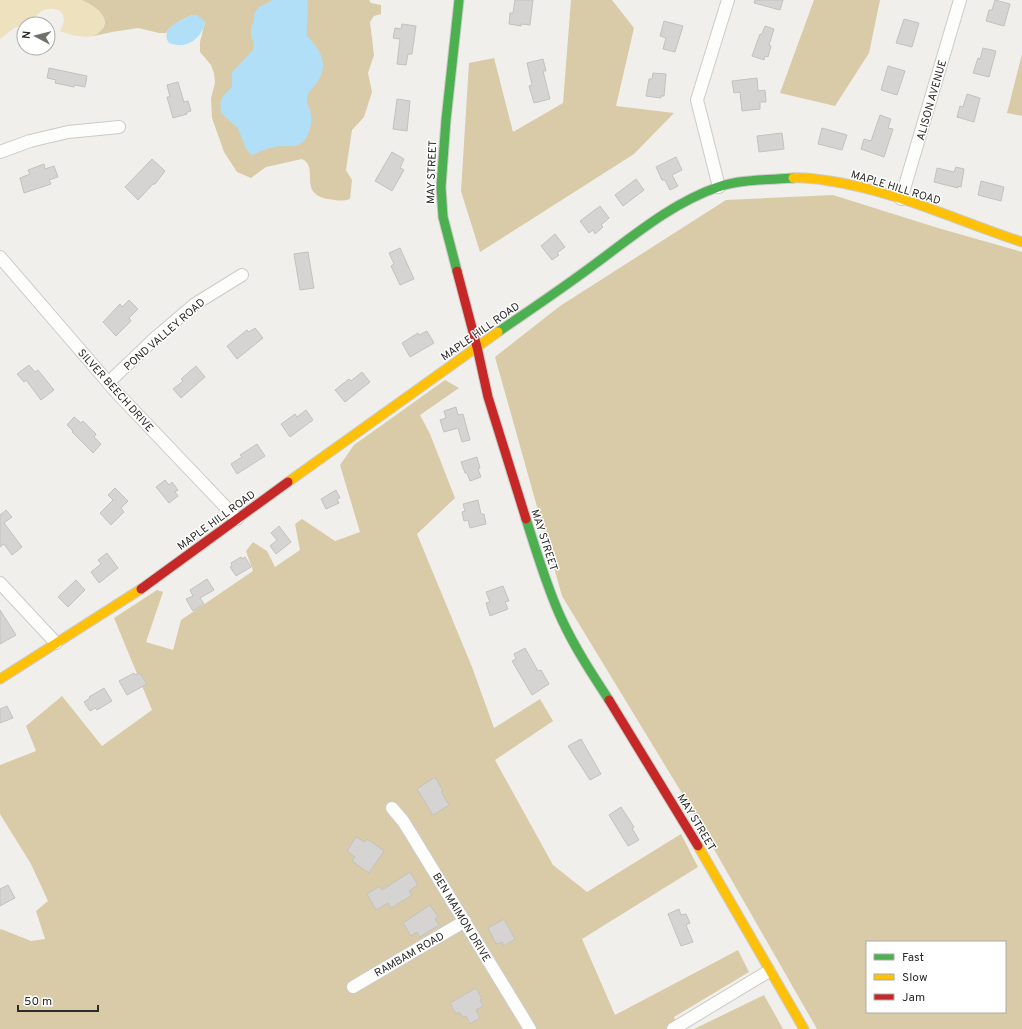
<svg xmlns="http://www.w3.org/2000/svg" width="1022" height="1029" viewBox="0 0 1022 1029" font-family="Overpass,sans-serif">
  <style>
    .green { fill: #eee1bd }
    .forest { fill: #d9cba7; fill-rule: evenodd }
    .water { fill: #b1dff8 }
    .building { fill: #d6d4d2; stroke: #c3c2bf }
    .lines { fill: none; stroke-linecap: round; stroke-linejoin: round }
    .street-casing { stroke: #cccbc8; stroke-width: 14 }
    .fast-casing { stroke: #cccbc8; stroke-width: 11 }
    .slow-casing { stroke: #cccbc8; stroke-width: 11 }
    .jam-casing { stroke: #cccbc8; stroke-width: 11 }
    .street { stroke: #fdfdfc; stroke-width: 12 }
    .fast { stroke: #4caf50; stroke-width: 9 }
    .slow { stroke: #ffc107; stroke-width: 9 }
    .jam { stroke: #c62828; stroke-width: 9 }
    .labels { text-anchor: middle; stroke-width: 3; stroke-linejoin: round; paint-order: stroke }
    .street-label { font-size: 11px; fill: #2d2c29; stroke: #fff }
  </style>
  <rect width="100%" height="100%" fill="#f0efeb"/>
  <path class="green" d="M0,0H81C92,4 110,13 103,28C101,32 98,35 94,36C84,38 69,35 60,31C62,27 64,23 64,19C63,8 50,6 42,11C37,14 32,20 28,24H24V25L14,28L0,39Z"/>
  <g class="forest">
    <path d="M81,0H369L371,3L381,5V14L374,16L370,22L374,55L368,73L372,92L364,117L352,130L346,170L352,180L350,199C342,202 336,200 328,199C297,193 320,168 302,159L266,167L251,178L237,172L224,152L212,118L211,98L215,83L214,73L211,65L200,52V42L205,22L192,15C183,19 172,24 166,33H159L138,28L112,32L94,36C118,22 97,6 81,0Z"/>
    <polygon points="571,0 612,0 634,28 616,106 674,113 634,154 480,252 461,191 469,63 494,58 513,132 563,103"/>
    <polygon points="814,0 880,0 869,53 835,106 780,93"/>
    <polygon points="1022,54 1022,116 1007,113"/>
    <path d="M833,195L938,228L1022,252V1029H817L680,790L562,596L495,357L560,306L726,200ZM867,942H1005V1012H867Z"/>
    <polygon points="445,380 459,388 420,415 430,434 455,498 417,534 472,667 494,728 540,699 553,721 495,760 553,865 587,892 681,834 698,867 582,939 615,1015 738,950 749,972 674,1017 678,1029 0,1029 0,930 1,929 31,941 45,939 36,911 48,901 31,864 0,814 0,765 36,751 26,726 62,696 102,746 152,710 114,618 157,590 163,592 146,642 173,650 181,620 253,571 246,551 253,542 267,551 275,567 300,550 295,524 302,519 335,541 360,532 340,465 354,445"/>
    <polygon points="764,995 783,1029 694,1029"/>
  </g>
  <g class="water">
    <path d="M273,0H307C309,5 306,27 307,36C321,51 330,64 316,84C313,88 308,92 307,97C306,103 309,106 310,111C313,120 310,134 304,141C297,149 285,145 275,147C267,148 259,152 252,155L246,149L238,128L221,113C219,98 222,97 232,87V72L253,50L254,43L251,36V28L254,21V14L259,7Z"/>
    <path d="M192,15H197L205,22C202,39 186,50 169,43C159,28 181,20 192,15Z"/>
  </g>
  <g class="building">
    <polygon points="515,0 533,0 530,25 521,24 521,26 509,24 510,13 513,13"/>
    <polygon points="755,0 783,0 780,10 754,3"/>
    <polygon points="995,0 1010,4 1004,26 986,21 989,10 992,10"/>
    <polygon points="904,19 919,23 912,47 896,43"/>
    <polygon points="664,21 683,26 675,52 663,49 666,38 660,36"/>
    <polygon points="402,24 416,26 412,54 408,54 406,65 397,64 400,39 393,38 395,28 401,29"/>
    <polygon points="765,26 774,29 769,45 771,46 768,57 765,56 764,60 752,56 760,34 762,34"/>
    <polygon points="983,48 996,51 989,77 973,73 978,58 980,59"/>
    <polygon points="543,59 546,71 543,71 550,99 534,103 529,86 532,85 527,63"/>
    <polygon points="888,66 905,71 897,95 881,90"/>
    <polygon points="49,68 87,76 85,87 75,85 74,87 55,83 56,80 47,78"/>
    <polygon points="653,73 666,74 664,96 661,96 661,98 646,96 649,79 652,79"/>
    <polygon points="757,78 758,91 765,90 766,102 760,102 760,109 742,111 740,92 734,93 732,81"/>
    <polygon points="178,82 184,102 188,101 191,111 187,112 187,114 173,118 167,97 170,97 167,85"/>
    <polygon points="967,94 980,98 974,122 957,117 960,106 963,107"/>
    <polygon points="397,99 410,101 407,131 393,129"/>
    <polygon points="880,115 891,119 888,128 893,129 884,157 861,149 864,139 871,141"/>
    <polygon points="822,128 847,135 842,150 818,144"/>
    <polygon points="782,133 784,149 759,152 757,136"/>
    <polygon points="392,152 404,159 400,168 404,170 392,191 375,181"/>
    <polygon points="676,157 682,170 672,175 678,186 670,190 665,180 662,180 656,167"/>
    <polygon points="152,159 165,171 155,184 153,184 138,200 125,187"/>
    <polygon points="44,164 45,169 54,166 58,177 49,180 51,184 24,193 20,178 30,174 28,170"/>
    <polygon points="956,167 964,169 961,187 958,186 958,188 934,182 937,168 954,172"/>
    <polygon points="636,179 644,190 623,206 615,195"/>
    <polygon points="981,181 1004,187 1001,201 978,195"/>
    <polygon points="600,206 609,218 601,225 603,227 595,234 593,230 589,233 580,221"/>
    <polygon points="555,234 565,247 557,253 559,255 552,260 541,246"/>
    <polygon points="400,248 414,279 400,285 391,266 394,264 389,253"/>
    <polygon points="308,252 314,288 300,290 294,254"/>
    <polygon points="129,300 138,309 129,318 131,321 116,336 103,322 120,304 122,307"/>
    <polygon points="255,328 263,338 237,359 227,346 247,330 249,332"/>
    <polygon points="427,331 434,343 410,357 402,343 418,333 419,335"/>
    <polygon points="29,365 35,372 38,370 54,390 41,400 26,380 24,382 17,374"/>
    <polygon points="196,366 205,377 181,398 173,389 183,381 181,379"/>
    <polygon points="362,372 370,382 345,402 335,390 349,379 351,381"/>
    <polygon points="456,407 458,415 463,414 470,440 462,442 458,428 444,432 440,420 446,418 444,411"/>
    <polygon points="306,410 313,420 290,437 281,424 295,414 297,417"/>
    <polygon points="74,417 81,423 83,421 96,434 94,437 101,444 93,453 72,432 73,431 67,425"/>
    <polygon points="257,444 265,456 237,474 231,464 242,457 240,455"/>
    <polygon points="477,457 480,468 478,469 481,477 470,481 467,473 465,473 461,462"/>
    <polygon points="165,480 169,485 172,482 178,490 175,492 178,496 169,503 156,487"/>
    <polygon points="115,488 128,501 121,508 124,512 111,525 100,513 113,500 108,495"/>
    <polygon points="336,490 340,498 337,499 339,503 326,509 321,499"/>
    <polygon points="478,500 481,514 484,514 486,524 470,528 468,520 464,521 462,512 465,511 463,504"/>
    <polygon points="6,510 12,517 4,523 22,547 12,555 4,544 0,547 0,515"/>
    <polygon points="279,526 291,542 276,554 270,546 277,540 271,533"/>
    <polygon points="107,553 118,568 99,583 91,572 101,564 98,560"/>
    <polygon points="241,557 242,559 245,557 251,567 236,576 230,567 232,566 231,563"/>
    <polygon points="207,579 214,590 200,598 204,604 193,611 186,599 193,596 190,590"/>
    <polygon points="76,580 85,590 68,607 58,597"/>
    <polygon points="503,586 509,601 505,602 508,609 490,616 486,603 490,602 486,592"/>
    <polygon points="0,610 16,635 0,644"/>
    <polygon points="525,648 538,671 541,670 549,684 532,695 512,661 516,659 514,654"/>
    <polygon points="134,673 135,675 140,673 147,684 127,695 119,681"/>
    <polygon points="104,688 112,701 97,710 95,708 90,711 84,702 90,698 89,697"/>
    <polygon points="7,706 13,718 0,723 0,709"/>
    <polygon points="581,739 601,774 590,780 568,746"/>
    <polygon points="435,777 443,791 441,792 449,805 433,815 417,789"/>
    <polygon points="621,807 634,827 632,828 639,840 628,846 609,815"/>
    <polygon points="356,837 365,842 367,839 384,851 369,873 352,861 355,857 347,851"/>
    <polygon points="410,872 418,885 409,891 412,895 391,908 388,903 376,910 367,894 380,886 382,890"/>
    <polygon points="8,885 15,898 0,906 0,889"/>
    <polygon points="430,905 438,917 435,919 439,925 420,937 417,932 411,936 403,923"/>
    <polygon points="679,909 681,915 686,914 690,923 686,925 693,942 681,946 668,914"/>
    <polygon points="504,919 515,939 504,946 502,942 496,944 488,928"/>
    <polygon points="476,988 482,999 480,1000 483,1006 476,1010 480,1018 470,1024 466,1016 463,1017 459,1012 456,1014 450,1003"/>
  </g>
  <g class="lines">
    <defs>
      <g id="street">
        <polyline points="0,152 30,141 68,132 119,127"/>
        <polyline points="719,187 697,100 728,0"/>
        <polyline points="901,199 960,0"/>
        <polyline points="0,257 118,394 237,519"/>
        <polyline points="108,383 154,339 195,304 242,275"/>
        <polyline points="0,583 56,643"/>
        <polyline points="392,808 403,821 413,837 530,1029"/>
        <polyline points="353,987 465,921"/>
        <polyline points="673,1029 769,971"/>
      </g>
      <g id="fast">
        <polyline points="457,271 443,217 441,187 446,120 459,0"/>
        <path d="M498,332C530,310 563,288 595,264C633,236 672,203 718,187C741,179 769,180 793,178"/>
        <path d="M526,519C537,553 547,588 562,620C575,648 592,674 609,700"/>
      </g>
      <g id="slow">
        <path d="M793,178C805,177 817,179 830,181C896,191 958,221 1022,242"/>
        <polyline points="288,482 498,332"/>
        <polyline points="0,679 141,589"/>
        <polyline points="698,846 804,1029"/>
      </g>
      <g id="jam">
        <polyline points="457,271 477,347 488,397 526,519"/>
        <polyline points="141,589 288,482"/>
        <polyline points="609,700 698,846"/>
      </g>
    </defs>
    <use href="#street" class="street-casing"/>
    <use href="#fast" class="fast-casing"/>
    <use href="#slow" class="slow-casing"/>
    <use href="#jam" class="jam-casing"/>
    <use href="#street" class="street"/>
    <use href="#fast" class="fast"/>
    <use href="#slow" class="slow"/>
    <use href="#jam" class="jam"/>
  </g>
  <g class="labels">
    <g class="street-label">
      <text transform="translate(931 100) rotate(-74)" y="4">ALISON AVENUE</text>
      <text transform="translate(431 172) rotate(-88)" y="4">MAY STREET</text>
      <text transform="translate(896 187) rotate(17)" y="4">MAPLE HILL ROAD</text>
      <text transform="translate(480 331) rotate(-35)" y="4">MAPLE HILL ROAD</text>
      <text transform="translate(164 334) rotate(-41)" y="4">POND VALLEY ROAD</text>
      <text transform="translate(116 390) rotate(48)" y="4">SILVER BEECH DRIVE</text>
      <text transform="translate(216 520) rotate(-36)" y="4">MAPLE HILL ROAD</text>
      <text transform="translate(545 540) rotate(72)" y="4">MAY STREET</text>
      <text transform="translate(697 822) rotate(59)" y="4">MAY STREET</text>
      <text transform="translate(462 917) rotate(59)" y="4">BEN MAIMON DRIVE</text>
      <text transform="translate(409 954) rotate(-30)" y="4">RAMBAM ROAD</text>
    </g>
  </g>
  <rect x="866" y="941" width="140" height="72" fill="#ffffff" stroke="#ababa9"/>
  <rect x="874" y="954" width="20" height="6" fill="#4caf50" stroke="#ababa9"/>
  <text x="902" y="961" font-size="12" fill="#2d2c29">Fast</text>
  <rect x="874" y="974" width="20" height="6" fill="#ffc107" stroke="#ababa9"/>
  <text x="902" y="981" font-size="12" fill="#2d2c29">Slow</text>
  <rect x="874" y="994" width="20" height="6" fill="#c62828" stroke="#ababa9"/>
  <text x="902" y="1001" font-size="12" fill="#2d2c29">Jam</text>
  <g transform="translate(36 36) rotate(277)"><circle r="19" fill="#ffffff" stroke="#ababa9"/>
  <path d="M0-3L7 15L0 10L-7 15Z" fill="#71706d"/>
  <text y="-6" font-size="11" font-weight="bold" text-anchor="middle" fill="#2d2c29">N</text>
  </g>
  <path d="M18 1005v6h80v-6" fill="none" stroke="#2d2c29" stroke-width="2"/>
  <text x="24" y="1005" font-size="12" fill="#2d2c29" stroke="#ffffff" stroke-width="3" paint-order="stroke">50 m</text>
</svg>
